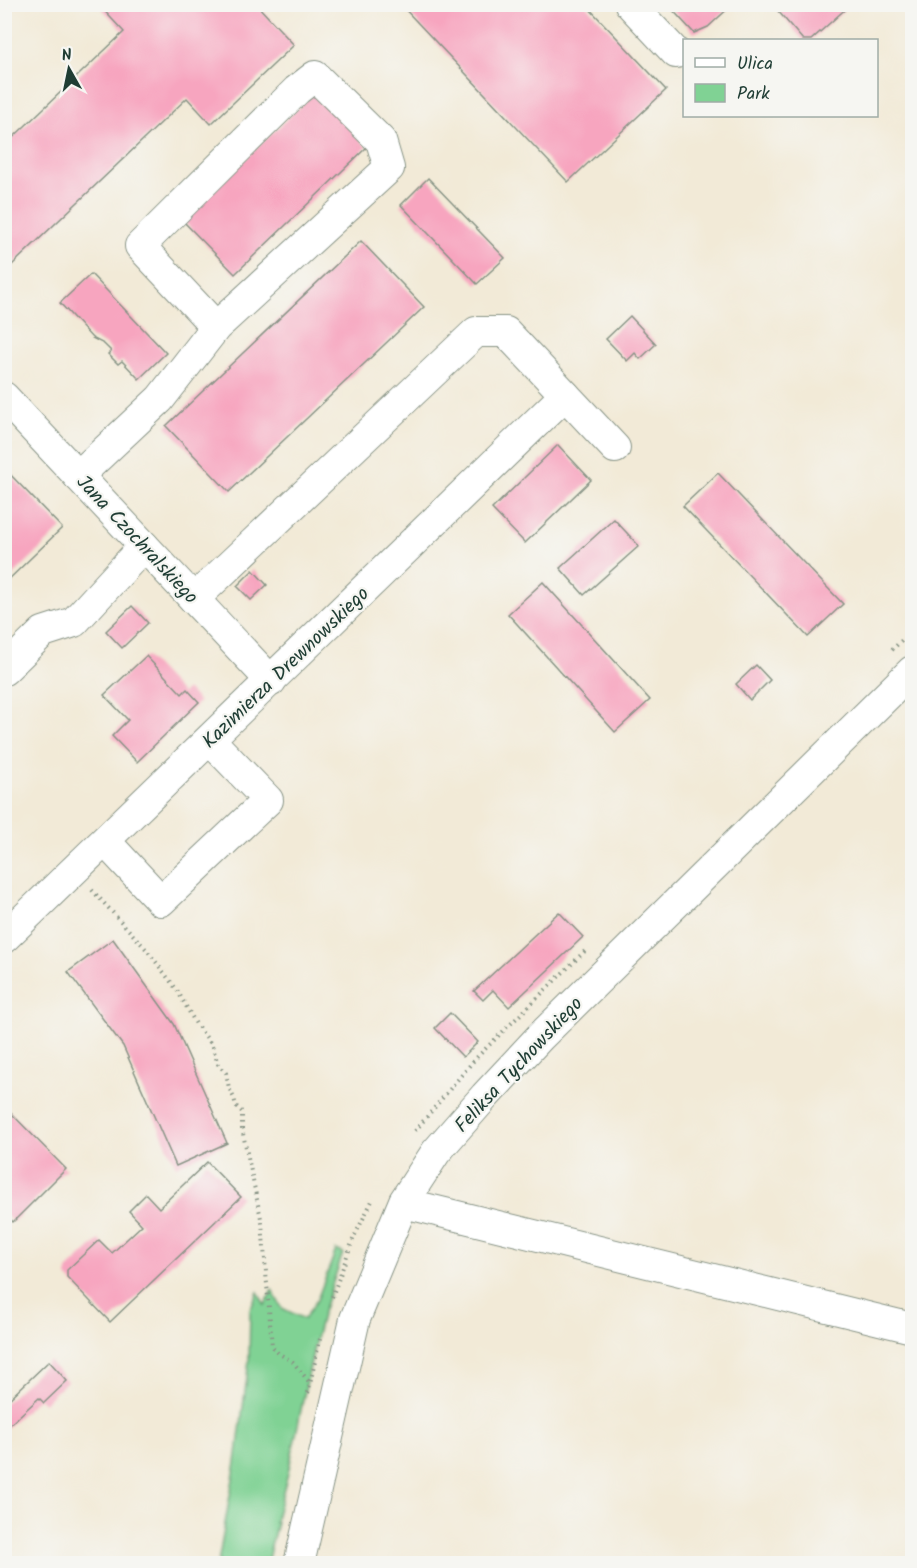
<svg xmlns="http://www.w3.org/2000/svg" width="917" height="1568" viewBox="0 0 917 1568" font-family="Kalam,sans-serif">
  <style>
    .green { fill: #80d294; stroke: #508864; stroke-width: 1.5 }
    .building { fill: #f7a5bf }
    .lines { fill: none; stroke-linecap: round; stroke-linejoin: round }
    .minor-casing { stroke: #889486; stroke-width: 32 }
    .path { stroke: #889486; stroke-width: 4; stroke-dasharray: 1.5 4.5; stroke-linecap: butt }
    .minor { stroke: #fff; stroke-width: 30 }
    .labels { text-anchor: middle; stroke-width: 4.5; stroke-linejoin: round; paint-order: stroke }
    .street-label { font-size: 20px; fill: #1f3d34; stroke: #f6f6f2 }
  </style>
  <rect width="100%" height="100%" fill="#f6f6f2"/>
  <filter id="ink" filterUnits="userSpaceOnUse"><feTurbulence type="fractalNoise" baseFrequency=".0167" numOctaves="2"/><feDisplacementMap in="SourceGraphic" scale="12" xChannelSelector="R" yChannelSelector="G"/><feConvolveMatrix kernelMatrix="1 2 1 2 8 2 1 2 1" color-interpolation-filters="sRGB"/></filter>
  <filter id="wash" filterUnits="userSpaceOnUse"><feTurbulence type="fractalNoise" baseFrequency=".008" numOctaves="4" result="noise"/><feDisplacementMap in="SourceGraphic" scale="24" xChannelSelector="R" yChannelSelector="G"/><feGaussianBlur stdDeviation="1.35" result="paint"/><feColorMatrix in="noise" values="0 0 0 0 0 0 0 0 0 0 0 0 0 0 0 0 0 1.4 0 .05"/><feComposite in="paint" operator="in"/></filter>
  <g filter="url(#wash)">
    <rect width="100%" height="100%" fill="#f2ead7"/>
    <polygon class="green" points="336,1250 343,1253 322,1315 314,1347 288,1473 275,1522 277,1522 267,1563 218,1563 236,1462 249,1360 250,1310 258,1292 265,1305 272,1290 282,1308 304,1319 317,1300"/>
    <g id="blocks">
      <g class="building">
        <polygon points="98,4 256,4 294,45 211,124 187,98 12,265 4,257 4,146 124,32"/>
        <polygon points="400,4 585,4 666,90 568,182"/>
        <polygon points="667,4 733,4 708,27 694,33"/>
        <polygon points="785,4 851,4 811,40 803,40 778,11"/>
        <polygon points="315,92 367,147 235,274 182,220"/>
        <polygon points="428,178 505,258 477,284 401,205"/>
        <polygon points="361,241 424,307 229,492 166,426"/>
        <polygon points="91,274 166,353 139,379 122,361 118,364 108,354 111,351 104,344 92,338 60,303"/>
        <polygon points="630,316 656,344 640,359 635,353 627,361 606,339"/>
        <polygon points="558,445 591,480 525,543 492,509"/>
        <polygon points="4,468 62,528 4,584"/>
        <polygon points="718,473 843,604 808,637 683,506"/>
        <polygon points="614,519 639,546 584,595 560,568"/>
        <polygon points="253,570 267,585 251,600 237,586"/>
        <polygon points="543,582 650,700 615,732 508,614"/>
        <polygon points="132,606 148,623 122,648 106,631"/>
        <polygon points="146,656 182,694 187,689 199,702 137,762 112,736 128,720 104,695"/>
        <polygon points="756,665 770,680 750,700 736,684"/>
        <polygon points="559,912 583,937 509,1007 493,990 483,1000 474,991"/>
        <polygon points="113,939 174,1024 227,1143 176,1166 123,1046 68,972"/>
        <polygon points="450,1013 478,1042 463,1057 435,1028"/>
        <polygon points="4,1106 66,1169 13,1222 4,1213"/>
        <polygon points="207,1162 241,1197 110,1322 67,1277 67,1270 99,1240 112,1253 142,1225 129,1211 146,1194 159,1208"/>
        <polygon points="49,1361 67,1381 44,1403 39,1398 4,1430 4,1404"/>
      </g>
    </g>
  </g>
  <g filter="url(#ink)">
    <use href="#blocks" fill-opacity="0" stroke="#889486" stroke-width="1.5"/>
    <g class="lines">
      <defs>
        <g id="minor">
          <polyline points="630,4 676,53"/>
          <polyline points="4,397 271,681"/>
          <polyline points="78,476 160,399 216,327 140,246 297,90 315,76 381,141 389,168 216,327"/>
          <polyline points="194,599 476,332 506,332 615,448"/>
          <polyline points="4,670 43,632 74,622 144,546"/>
          <polyline points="105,841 161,901 268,800 210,740"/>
          <polyline points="4,938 565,395"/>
          <polyline points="404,1203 912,1328"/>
          <polyline points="299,1564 355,1319 404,1201 436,1152 485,1096 540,1037 912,671"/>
        </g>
      </defs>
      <use href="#minor" class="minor-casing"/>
      <g class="path">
        <polyline points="892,650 912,630"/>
        <polyline points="92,890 147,950 177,990 196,1024 212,1045 218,1064 226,1073 229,1088 234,1098 236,1106 242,1112 242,1129 262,1223 272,1346 278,1353 293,1362 310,1383"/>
        <polyline points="415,1131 475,1059 587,949"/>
        <polyline points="332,1297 354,1237 373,1199"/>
        <polyline points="308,1393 320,1339"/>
      </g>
      <use href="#minor" class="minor"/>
    </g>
  </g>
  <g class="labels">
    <g class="street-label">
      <text transform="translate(138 539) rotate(47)" y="7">Jana Czochralskiego</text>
      <text transform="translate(285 667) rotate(-44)" y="7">Kazimierza Drewnowskiego</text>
      <text transform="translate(518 1064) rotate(-47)" y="7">Feliksa Tychowskiego</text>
    </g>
  </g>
  <rect width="917" height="1568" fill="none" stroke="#f6f6f2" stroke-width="24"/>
  <rect x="683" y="39" width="195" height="78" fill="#f6f6f2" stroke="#a0aca6" stroke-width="1.5"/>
  <rect x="695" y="58" width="30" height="9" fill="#ffffff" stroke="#a0aca6" stroke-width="1.5"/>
  <text x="737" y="69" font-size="18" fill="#1f3d34">Ulica</text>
  <rect x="695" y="84" width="30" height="18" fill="#80d294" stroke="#a0aca6" stroke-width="1.5"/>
  <text x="737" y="99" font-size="18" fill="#1f3d34">Park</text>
  <g transform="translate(69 69) rotate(351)" stroke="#f6f6f2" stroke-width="4.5" paint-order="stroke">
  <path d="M0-4.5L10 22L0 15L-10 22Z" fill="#1f3d34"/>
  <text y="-9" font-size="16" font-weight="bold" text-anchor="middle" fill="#1f3d34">N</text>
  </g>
</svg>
